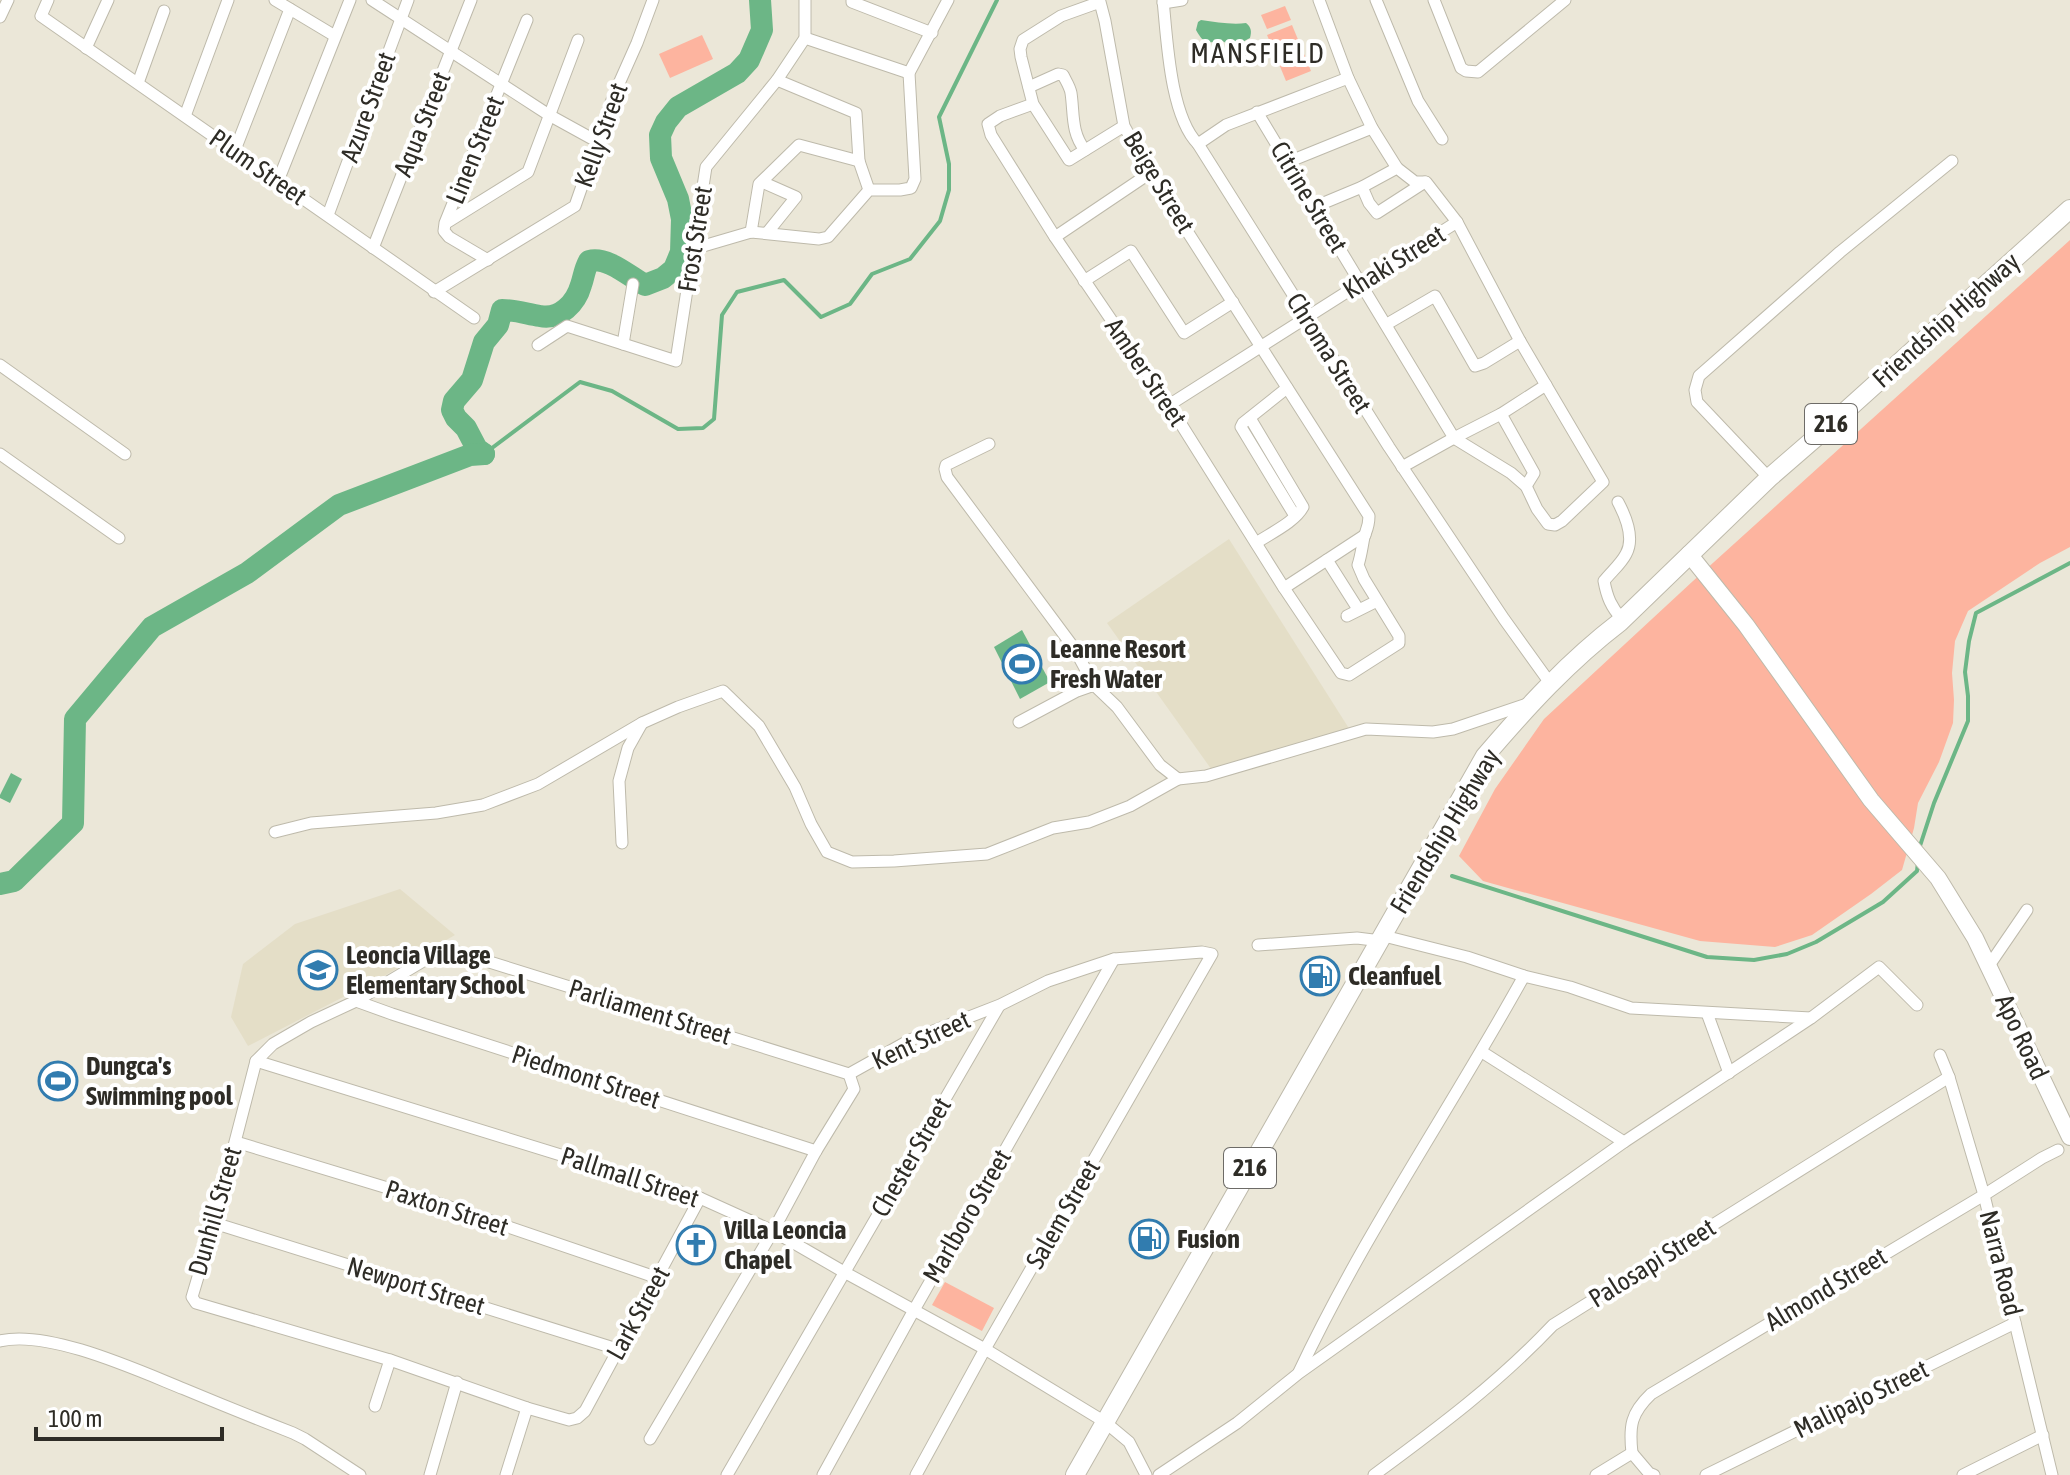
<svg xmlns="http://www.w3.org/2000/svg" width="2070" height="1475" viewBox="0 0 2070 1475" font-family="'Asap Condensed',sans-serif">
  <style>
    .built { fill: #e4dec7 }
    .green { fill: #fdb49f }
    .water { fill: #6cb686 }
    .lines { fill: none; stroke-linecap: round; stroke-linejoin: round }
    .stream { stroke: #6cb686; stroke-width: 4 }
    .river { stroke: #6cb686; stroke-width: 22 }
    .street-casing { stroke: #bebaab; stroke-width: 13 }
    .secondary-casing { stroke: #bebaab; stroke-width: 18 }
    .primary-casing { stroke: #bebaab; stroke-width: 20 }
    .street { stroke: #fff; stroke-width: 11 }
    .secondary { stroke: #fff; stroke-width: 16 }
    .primary { stroke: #fff; stroke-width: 18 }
    .labels { text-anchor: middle; stroke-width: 8; stroke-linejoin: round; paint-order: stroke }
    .shield { fill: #fff; stroke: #6d6b67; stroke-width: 2 }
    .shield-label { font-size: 24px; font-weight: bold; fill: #2e2c26 }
    .street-label { font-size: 26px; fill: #2e2c26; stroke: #fff }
    .poi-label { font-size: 26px; font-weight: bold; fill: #2e2c26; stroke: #fff; text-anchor: start }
    .neighbourhood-label { font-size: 28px; letter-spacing: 2px; fill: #2e2c26; stroke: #fff }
  </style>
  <rect width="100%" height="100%" fill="#ebe7d8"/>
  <g class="built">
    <polygon points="1229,539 1350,730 1214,773 1107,623"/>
    <polygon points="400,889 455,935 384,976 248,1046 231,1017 243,964 295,924"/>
  </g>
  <g class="green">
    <polygon points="1285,6 1291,20 1267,29 1261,15"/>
    <polygon points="1292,25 1311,71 1286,81 1267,35"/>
    <polygon points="702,35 713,59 670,78 659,54"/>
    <polygon points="2070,240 2070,547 2040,563 1968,611 1955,641 1952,673 1954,700 1953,723 1939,762 1918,803 1914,828 1902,870 1871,894 1812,935 1775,947 1700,941 1483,881 1459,856 1495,789 1544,719 1693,581"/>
    <polygon points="945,1282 994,1308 982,1331 932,1305"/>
  </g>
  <g class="water">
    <path d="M1201,20C1216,22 1232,25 1246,23C1251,27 1252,31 1250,38C1239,44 1232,48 1221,40C1207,44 1204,44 1196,30L1198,22Z"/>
    <polygon points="1022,630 1050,682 1020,699 994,647"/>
    <polygon points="11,773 22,779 10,803 0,798 0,795"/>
    <polygon points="71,1070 74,1088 45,1093 42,1075"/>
  </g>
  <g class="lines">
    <g class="stream">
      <polyline points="484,454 580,382 612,391 678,429 703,428 714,419 722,315 737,292 784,280 821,317 850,304 872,274 910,259 940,221 949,190 949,164 939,117 997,0"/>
      <polyline points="1919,849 1934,803 1968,721 1968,696 1965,672 1969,641 1976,613 2070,563"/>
      <polyline points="1452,876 1707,957 1754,960 1787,954 1816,942 1883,902 1917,871 1918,862"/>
    </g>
    <g class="river">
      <path d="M484,454L477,449L466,428L456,418L452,410L454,401L472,380L484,342L498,325L502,310C516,310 527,314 540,316C560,320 576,303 581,285C584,277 584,270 589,261C607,256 629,276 645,285L663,278L674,269L681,252L682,219L678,199L661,158L660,135L666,122L678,107L737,73L749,60L762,30L760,0"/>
      <polyline points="0,884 14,881 73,823 75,719 152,627 247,573 339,505 470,455 484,454"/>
    </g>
    <defs>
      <g id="street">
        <polyline points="48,0 41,16 474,318"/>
        <polyline points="275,0 335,36"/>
        <polyline points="372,0 549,115 598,142"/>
        <polyline points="852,0 852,2 932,33"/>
        <path d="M1163,0C1167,39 1170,116 1198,144L1389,447L1504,619L1550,683"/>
        <polyline points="1319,0 1348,78 1372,128 1397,168"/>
        <polyline points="1376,0 1418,101 1442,139"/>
        <polyline points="1434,0 1461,68 1466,71 1478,72 1565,0"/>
        <polyline points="1163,3 1182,0"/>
        <polyline points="0,17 8,0"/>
        <polyline points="805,38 909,73"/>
        <polyline points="86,48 108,0"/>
        <polyline points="777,80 856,113 859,161 869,190"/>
        <polyline points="138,83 164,11"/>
        <path d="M1029,87L1058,74L1063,75C1066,81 1070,87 1071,93C1074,113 1071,133 1085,150"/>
        <path d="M1033,104L1000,116L988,124L991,135L1055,237L1169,405L1284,588L1341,673L1349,675L1399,643V636L1364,579L1358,565C1361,556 1362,547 1364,537C1367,529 1369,526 1369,516L1150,173L1124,126L1105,21L1100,2L1061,16L1023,40L1020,49L1021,57L1033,104L1069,160L1124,126"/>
        <polyline points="1257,112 1454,438 1511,473 1526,486 1537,509 1548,524 1555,525 1562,521 1603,482 1520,341 1457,222 1426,182 1415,182 1397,168 1362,187 1314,207"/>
        <polyline points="185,116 228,0"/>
        <polyline points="1198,144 1226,125 1348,78"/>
        <polyline points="235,150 290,9"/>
        <polyline points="1288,162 1372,128"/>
        <polyline points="278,181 350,0"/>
        <polyline points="762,182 796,197 767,233"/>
        <polyline points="1362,187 1369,203 1377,213 1425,182"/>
        <polyline points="328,215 408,0"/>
        <polyline points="446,223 528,172 578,40"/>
        <polyline points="751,232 759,184 799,145 859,161"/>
        <polyline points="1055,237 1150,173"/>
        <polyline points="373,248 471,0"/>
        <polyline points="693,249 751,232 819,239 828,237 869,190 900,190 911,188 915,179 909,73 948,0"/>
        <polyline points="488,260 449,237 444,231 445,223 527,20"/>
        <polyline points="1084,281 1131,251 1184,333 1233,302"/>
        <polyline points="434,292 575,206 613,97 637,43 653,0"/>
        <polyline points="1387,324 1435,296 1475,366 1484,363 1520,341"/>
        <polyline points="623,344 633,284"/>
        <polyline points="538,345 567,326 676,361 706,167 777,80 805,38 805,0"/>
        <polyline points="0,365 125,454"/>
        <polyline points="1287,388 1243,423 1241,427 1295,516"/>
        <polyline points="1169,405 1457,222"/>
        <polyline points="1501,414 1534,473 1526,486"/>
        <path d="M1250,418L1303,507C1295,522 1271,533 1256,543"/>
        <polyline points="989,444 946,465 945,469 947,477 1074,648 1094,685"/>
        <polyline points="0,454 119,538"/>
        <polyline points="1402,467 1454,438 1501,414 1546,385"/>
        <polyline points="1769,478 1697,402 1695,390 1699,376 1840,252 1952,161"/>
        <path d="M1618,502C1626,517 1635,538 1626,554C1621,564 1611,572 1604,581C1607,597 1611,607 1622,619"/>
        <polyline points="1327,560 1358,609"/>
        <polyline points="1284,588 1365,535"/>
        <polyline points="1347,616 1377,601"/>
        <polyline points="1019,722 1077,691 1094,685 1117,707 1160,765 1178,779 1206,776 1366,729 1433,732 1453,729 1530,703"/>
        <polyline points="275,832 311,823 436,813 483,805 538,784 642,723 678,707 723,691 759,726 795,787 811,824 827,852 852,862 894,861 987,854 1053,828 1089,822 1130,806 1178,779"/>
        <polyline points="622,843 619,781 628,748 642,723"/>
        <polyline points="1384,936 1467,957 1524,976 1570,987 1631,1008 1811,1018"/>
        <polyline points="1258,945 1357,938 1381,941"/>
        <polyline points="1988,967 2027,910"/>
        <polyline points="356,1001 392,1014 816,1151"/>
        <polyline points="1707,1013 1729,1073"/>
        <polyline points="1482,1052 1624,1142"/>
        <polyline points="1940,1055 1949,1077 1984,1195 2052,1475"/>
        <polyline points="256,1061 700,1198 773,1231 844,1272 985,1349 1105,1422 1129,1442 1146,1475"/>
        <polyline points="849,1074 910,1040 1000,1005 1048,981 1114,959 1202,952 1212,954 985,1349 916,1475"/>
        <polyline points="236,1142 447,1206 658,1278"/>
        <polyline points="700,1198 585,1411 577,1418 569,1420 527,1408 390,1360 196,1303 192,1297 214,1223 256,1061 273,1044 311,1022 356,1001 435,954 451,950 849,1074"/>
        <polyline points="214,1223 617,1349"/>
        <path d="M0,1341C48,1329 139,1371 184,1389C220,1404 257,1419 293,1433L305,1439L360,1475"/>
        <path d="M1299,1372C1364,1234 1451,1108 1524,976"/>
        <polyline points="375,1406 390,1360"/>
        <polyline points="650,1439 773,1231 816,1151 854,1089 849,1074"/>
        <path d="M1632,1453C1629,1426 1631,1413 1651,1394L1984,1195L2042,1158L2058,1150"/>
        <polyline points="1632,1453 1649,1473 1654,1475"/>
        <polyline points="430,1475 457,1382"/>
        <polyline points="506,1475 527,1408"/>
        <polyline points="727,1475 999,1006"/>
        <polyline points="823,1475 914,1310 1114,959"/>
        <polyline points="1159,1475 1237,1423 1299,1373 1624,1142 1811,1018 1879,967 1917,1005"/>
        <path d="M1374,1475C1439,1427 1497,1384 1553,1325L1949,1077"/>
        <polyline points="1596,1475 1632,1453"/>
        <polyline points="1706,1475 2015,1323"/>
        <polyline points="1963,1475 2043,1435"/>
      </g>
      <polyline id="secondary" points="1689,554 1746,625 1871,800 1938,878 1975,938 2070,1137"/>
      <path id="primary" d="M1075,1475L1485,756C1527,707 1569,661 1620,622L1769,478L1829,426L2070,209"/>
    </defs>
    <use href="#street" class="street-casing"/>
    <use href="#secondary" class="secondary-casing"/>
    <use href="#primary" class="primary-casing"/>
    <use href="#street" class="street"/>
    <use href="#secondary" class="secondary"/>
    <use href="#primary" class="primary"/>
  </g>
  <defs>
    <symbol id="stadium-ring" viewBox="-11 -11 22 22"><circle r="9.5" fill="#fff" stroke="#317caf" stroke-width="1.5"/><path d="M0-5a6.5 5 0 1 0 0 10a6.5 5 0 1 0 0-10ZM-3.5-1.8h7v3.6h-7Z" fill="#317caf"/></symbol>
    <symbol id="school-ring" viewBox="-11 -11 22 22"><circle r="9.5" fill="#fff" stroke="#317caf" stroke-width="1.5"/><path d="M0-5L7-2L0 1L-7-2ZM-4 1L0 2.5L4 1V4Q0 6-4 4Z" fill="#317caf"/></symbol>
    <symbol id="fuel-ring" viewBox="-11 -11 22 22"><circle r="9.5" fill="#fff" stroke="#317caf" stroke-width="1.5"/><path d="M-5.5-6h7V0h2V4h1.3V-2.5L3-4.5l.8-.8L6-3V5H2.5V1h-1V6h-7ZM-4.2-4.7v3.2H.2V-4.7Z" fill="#317caf"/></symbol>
    <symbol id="church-ring" viewBox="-11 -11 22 22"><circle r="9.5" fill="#fff" stroke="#317caf" stroke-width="1.5"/><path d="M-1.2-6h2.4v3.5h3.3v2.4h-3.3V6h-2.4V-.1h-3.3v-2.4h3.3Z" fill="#317caf"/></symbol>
  </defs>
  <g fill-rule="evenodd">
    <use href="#stadium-ring" x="1000" y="642" width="44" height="44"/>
    <use href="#school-ring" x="296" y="948" width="44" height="44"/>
    <use href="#fuel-ring" x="1298" y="954" width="44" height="44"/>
    <use href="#stadium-ring" x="36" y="1059" width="44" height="44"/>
    <use href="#fuel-ring" x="1127" y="1217" width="44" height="44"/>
    <use href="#church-ring" x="674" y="1223" width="44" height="44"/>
  </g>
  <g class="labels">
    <g class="shield">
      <rect x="1805" y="404" width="52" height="40" rx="6"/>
      <rect x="1224" y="1148" width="52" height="40" rx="6"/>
    </g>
    <g class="shield-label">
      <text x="1831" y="432">216</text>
      <text x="1250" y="1176">216</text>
    </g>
    <g class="street-label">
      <text transform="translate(368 107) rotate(-70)" y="9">Azure Street</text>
      <text transform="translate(422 124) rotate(-68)" y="9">Aqua Street</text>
      <text transform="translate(601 135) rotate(-70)" y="9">Kelly Street</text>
      <text transform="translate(475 150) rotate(-68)" y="9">Linen Street</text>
      <text transform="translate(258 167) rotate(35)" y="9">Plum Street</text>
      <text transform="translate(1159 182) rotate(59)" y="9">Beige Street</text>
      <text transform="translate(1309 197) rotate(59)" y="9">Citrine Street</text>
      <text transform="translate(695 239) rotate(-81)" y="9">Frost Street</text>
      <text transform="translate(1394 262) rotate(-32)" y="9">Khaki Street</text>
      <text transform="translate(1946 320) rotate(-42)" y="9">Friendship Highway</text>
      <text transform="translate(1329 353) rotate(58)" y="9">Chroma Street</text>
      <text transform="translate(1146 372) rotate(56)" y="9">Amber Street</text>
      <text transform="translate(1445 831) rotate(-59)" y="9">Friendship Highway</text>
      <text transform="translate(650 1012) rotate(17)" y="9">Parliament Street</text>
      <text transform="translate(2022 1037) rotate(65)" y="9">Apo Road</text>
      <text transform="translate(921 1040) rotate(-25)" y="9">Kent Street</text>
      <text transform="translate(586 1077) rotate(18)" y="9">Piedmont Street</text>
      <text transform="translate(911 1157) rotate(-60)" y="9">Chester Street</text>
      <text transform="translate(630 1177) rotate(18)" y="9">Pallmall Street</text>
      <text transform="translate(447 1208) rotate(18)" y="9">Paxton Street</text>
      <text transform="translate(215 1211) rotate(-74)" y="9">Dunhill Street</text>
      <text transform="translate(1063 1214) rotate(-60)" y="9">Salem Street</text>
      <text transform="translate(967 1216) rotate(-60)" y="9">Marlboro Street</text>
      <text transform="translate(1652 1263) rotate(-32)" y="9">Palosapi Street</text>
      <text transform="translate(2001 1263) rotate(76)" y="9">Narra Road</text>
      <text transform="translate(416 1286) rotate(17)" y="9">Newport Street</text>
      <text transform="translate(1826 1289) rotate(-31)" y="9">Almond Street</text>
      <text transform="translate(638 1313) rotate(-61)" y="9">Lark Street</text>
      <text transform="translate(1861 1399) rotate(-26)" y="9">Malipajo Street</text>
    </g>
    <g class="poi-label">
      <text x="1050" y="658">Leanne Resort<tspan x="1050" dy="30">Fresh Water</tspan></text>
      <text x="346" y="964">Leoncia Village<tspan x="346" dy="30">Elementary School</tspan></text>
      <text x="1348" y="985">Cleanfuel</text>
      <text x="86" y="1075">Dungca's<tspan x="86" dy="30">Swimming pool</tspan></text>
      <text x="724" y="1239">Villa Leoncia<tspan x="724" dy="30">Chapel</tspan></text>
      <text x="1177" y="1248">Fusion</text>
    </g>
    <g class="neighbourhood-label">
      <text x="1258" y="63">MANSFIELD</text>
    </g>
  </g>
  <path d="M36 1427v12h186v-12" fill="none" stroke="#2e2c26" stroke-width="4"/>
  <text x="48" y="1427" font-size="24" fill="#2e2c26" stroke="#ffffff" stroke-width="6" paint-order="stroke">100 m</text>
</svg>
